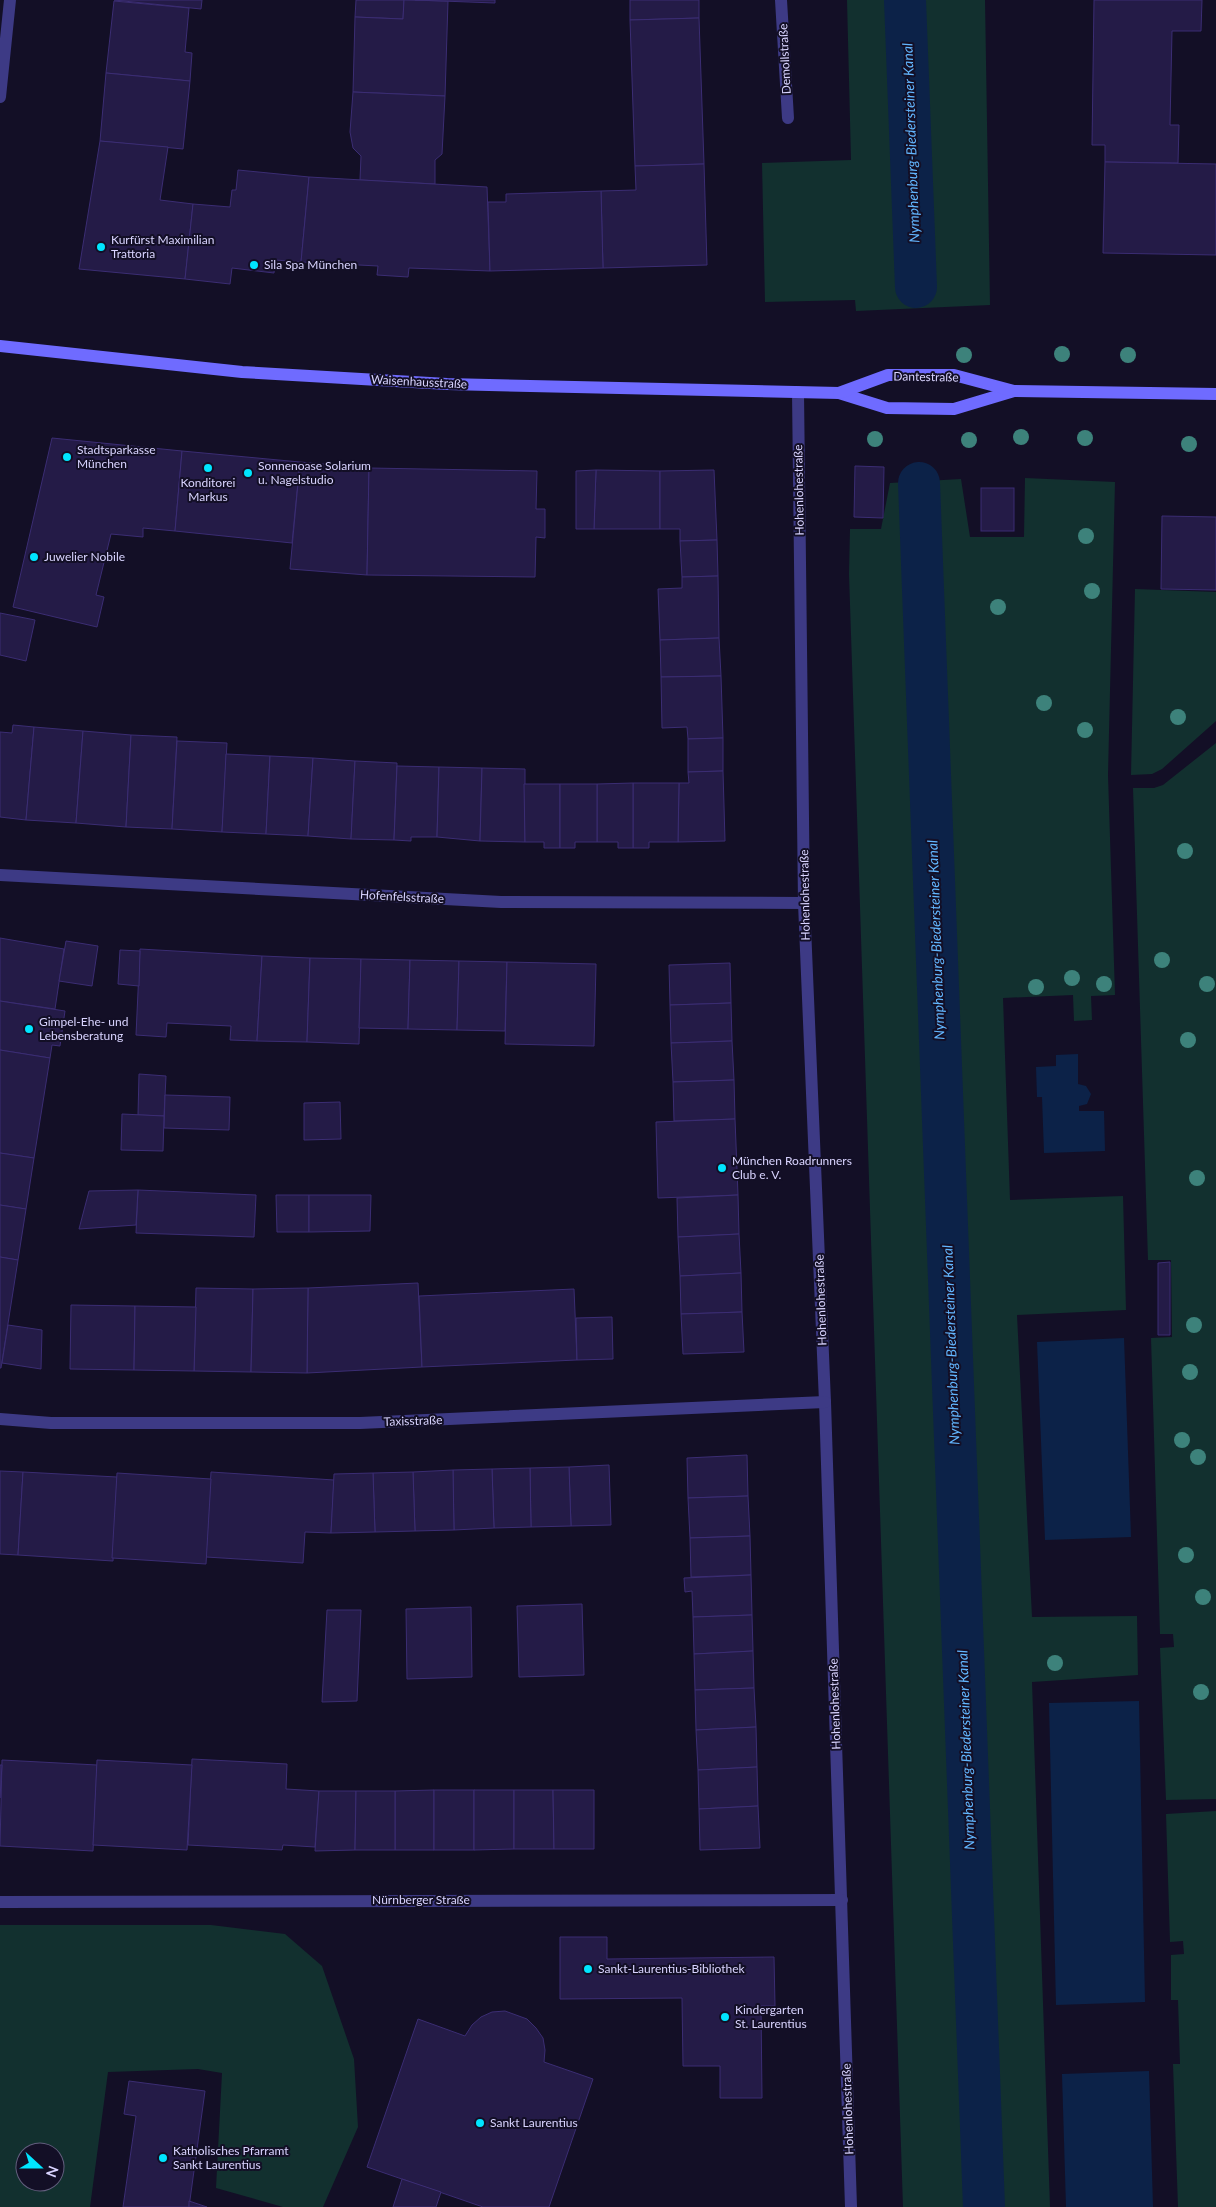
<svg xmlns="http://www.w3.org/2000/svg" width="1216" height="2207" viewBox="0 0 1216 2207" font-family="Lato,sans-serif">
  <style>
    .green { fill: #12302f; fill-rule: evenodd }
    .water { fill: #0c2248 }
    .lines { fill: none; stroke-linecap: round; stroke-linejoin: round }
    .canal { stroke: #0c2248; stroke-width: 42 }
    .building { fill: #241b47; stroke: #3b2d73 }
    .street { stroke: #3d3a85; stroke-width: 12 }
    .secondary { stroke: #6f6bff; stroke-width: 12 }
    .tree { fill: #3d827b }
    .poi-dot { fill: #00e5ff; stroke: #130f26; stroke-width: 2 }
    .labels { text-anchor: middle; stroke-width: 4; stroke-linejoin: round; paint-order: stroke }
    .street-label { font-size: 12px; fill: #d9d4ff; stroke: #130f26 }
    .poi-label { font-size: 12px; fill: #d9d4ff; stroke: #130f26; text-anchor: start }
    .water-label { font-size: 14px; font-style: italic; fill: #62b6ff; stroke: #130f26 }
  </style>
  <rect width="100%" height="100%" fill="#130f26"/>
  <g class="green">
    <polygon points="847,0 985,0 990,305 856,311 855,300 765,302 762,163 851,160"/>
    <polygon points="1025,478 1115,482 1108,775 1115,995 1091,996 1092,1020 1074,1021 1073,995 1003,998 1010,1200 1123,1196 1126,1310 1017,1315 1032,1617 1137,1616 1138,1675 1032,1682 1050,2207 903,2207 849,574 850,529 881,529 890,483 961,479 970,537 1024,537"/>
    <polygon points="1135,589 1216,592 1216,721 1162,769 1152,774 1131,775"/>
    <polygon points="1216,743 1216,1799 1166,1800 1160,1648 1174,1647 1173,1634 1160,1634 1151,1338 1172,1337 1171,1260 1148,1260 1133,788 1154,788 1163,785"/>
    <polygon points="1216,1811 1216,2207 1178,2207 1173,2064 1180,2064 1178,2000 1171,2000 1171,1955 1184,1954 1183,1941 1170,1942 1166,1814"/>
    <path d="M0,1925H211L285,1934L322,1966L354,2059L358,2127L323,2207H283L216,2188L222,2073L198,2069L108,2072L90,2207H0ZM25,2152H55V2182H25Z"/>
  </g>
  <g class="water">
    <polygon points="1078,1054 1078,1084 1086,1086 1091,1094 1087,1104 1079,1106 1079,1111 1104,1111 1105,1151 1044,1153 1042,1097 1037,1097 1036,1067 1056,1066 1056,1055"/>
    <polygon points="1124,1338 1131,1537 1045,1540 1037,1342"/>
    <polygon points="1139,1701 1145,2002 1056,2005 1049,1703"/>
    <polygon points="1149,2071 1153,2207 1066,2207 1062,2074"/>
  </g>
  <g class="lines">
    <g class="canal">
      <polyline points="905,0 916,287"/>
      <polyline points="919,483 984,2207"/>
    </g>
  </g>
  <g class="building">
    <polygon points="114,0 202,0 201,9"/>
    <polygon points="356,0 404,0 403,19 355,17"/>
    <polygon points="404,0 448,1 445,96 353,92 355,17 403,19"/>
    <polygon points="415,0 495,0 495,3"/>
    <polygon points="630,0 699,0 699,18 630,20"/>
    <polygon points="1094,0 1202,0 1201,31 1172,31 1170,125 1179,125 1178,163 1105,162 1105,145 1092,145"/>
    <polygon points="114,1 189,8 185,52 192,53 190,81 106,73"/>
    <polygon points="699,18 704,164 635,166 630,20"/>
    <polygon points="106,73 190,81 183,149 100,141"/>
    <polygon points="353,92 445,96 442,154 435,160 435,184 360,180 361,156 353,148 350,132"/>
    <polygon points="100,141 168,147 160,200 193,204 185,279 79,269"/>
    <polygon points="1105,162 1216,164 1216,255 1103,253"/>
    <polygon points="704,164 707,265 603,268 601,191 636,190 635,166"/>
    <polygon points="238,170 309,177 301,262 275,260 274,273 232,268 230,284 185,279 193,204 230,207 232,190 236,190"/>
    <polygon points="309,177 487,187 490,271 409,268 408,277 377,275 378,266 301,262"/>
    <polygon points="601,191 603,268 490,271 488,202 506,202 506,194"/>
    <polygon points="52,438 182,451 175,531 143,528 143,537 111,534 96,595 104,597 97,627 13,607"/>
    <polygon points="182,451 300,462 292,543 175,531"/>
    <polygon points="300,462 369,468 367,575 290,569"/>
    <polygon points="855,466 884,467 883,518 854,517"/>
    <polygon points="369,468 537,471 536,509 545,509 545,538 536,537 535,577 367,575"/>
    <polygon points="596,470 660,471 660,529 594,529"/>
    <polygon points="596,470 594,529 576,529 576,471"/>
    <polygon points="714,470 717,540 680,541 680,529 660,529 660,471"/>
    <rect x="981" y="488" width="33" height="43"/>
    <polygon points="1162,516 1216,517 1216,590 1161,589"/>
    <polygon points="717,540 718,576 682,577 680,541"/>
    <polygon points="718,576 719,638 660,640 658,589 682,588 682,577"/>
    <polygon points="0,613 35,620 26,661 0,655"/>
    <polygon points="719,638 721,676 661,677 660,640"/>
    <polygon points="721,676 723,738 688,739 687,727 662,728 661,677"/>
    <polygon points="13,725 34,727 26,820 0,817 0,732 12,733"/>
    <polygon points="34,727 83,731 76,823 26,820"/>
    <polygon points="83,731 131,735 126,827 76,823"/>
    <polygon points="131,735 177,737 172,829 126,827"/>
    <polygon points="723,738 723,771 688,772 688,739"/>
    <polygon points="177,741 227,743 222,832 172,829"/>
    <polygon points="226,754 270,756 266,834 222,832"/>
    <polygon points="270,756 313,758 308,836 266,834"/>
    <polygon points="313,758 355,761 351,839 308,836"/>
    <polygon points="355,761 397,763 394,840 351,839"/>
    <polygon points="397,766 439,767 437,837 411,837 411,841 394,840"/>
    <polygon points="439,767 482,768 480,841 437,837"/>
    <polygon points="482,768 525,769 525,842 480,841"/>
    <polygon points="723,771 725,841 678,842 679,783 689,783 688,772"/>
    <polygon points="633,783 679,783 678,842 649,842 649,848 633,848"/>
    <polygon points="633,783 633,848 618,848 618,842 597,842 597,784"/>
    <polygon points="524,784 560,784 560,848 544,848 544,842 525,842"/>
    <polygon points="560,784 597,784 597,842 575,842 575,848 560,848"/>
    <polygon points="0,938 64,949 55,1009 0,1001"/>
    <polygon points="66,941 98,946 92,986 59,981"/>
    <polygon points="140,949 262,956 257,1041 230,1040 231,1026 167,1023 166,1037 136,1035"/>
    <polygon points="120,950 140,951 139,986 118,984"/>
    <polygon points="262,956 310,958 307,1042 257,1041"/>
    <polygon points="310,958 361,959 359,1044 307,1042"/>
    <polygon points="361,959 410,960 408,1029 359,1028"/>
    <polygon points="410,960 459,961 457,1030 408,1029"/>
    <polygon points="459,961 507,962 505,1031 457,1030"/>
    <polygon points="507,962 596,964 594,1046 505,1044"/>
    <polygon points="730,963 731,1003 670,1005 669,965"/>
    <polygon points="0,1001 65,1011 60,1046 52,1045 50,1058 0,1050"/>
    <polygon points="731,1003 732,1041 671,1043 670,1005"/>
    <polygon points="732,1041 734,1080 673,1082 671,1043"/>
    <polygon points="0,1050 50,1058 34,1158 0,1153"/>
    <polygon points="139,1074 166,1076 164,1116 138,1115"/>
    <polygon points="734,1080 735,1119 674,1121 673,1082"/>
    <polygon points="165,1095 230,1097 229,1130 164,1128"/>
    <polygon points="340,1102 341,1139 304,1140 304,1103"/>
    <polygon points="122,1114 164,1116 163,1151 121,1150"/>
    <polygon points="735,1119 738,1195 658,1198 656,1122"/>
    <polygon points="0,1153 34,1158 26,1209 0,1205"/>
    <polygon points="138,1190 256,1195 254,1237 136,1233"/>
    <polygon points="138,1190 136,1225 79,1229 89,1191"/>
    <polygon points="276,1195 309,1195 309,1232 277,1232"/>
    <polygon points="309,1195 371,1195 370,1231 309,1232"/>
    <polygon points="738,1195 739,1234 678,1237 677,1198"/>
    <polygon points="0,1205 26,1209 18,1260 0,1257"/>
    <polygon points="739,1234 741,1273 680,1276 678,1237"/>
    <polygon points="0,1257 18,1260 1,1368 0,1368"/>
    <polygon points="1170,1262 1170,1335 1158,1335 1158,1263"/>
    <polygon points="741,1273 742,1312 681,1314 680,1276"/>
    <polygon points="418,1283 422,1367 307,1373 308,1288"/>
    <polygon points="196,1288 253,1289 251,1372 194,1371"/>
    <polygon points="308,1288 307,1373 251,1372 253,1289"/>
    <polygon points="574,1289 577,1360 422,1367 419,1296"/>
    <polygon points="71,1305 135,1306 134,1370 70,1369"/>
    <polygon points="135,1306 196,1307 194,1371 134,1370"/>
    <polygon points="742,1312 744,1352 683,1354 681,1314"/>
    <polygon points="612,1317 613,1359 577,1360 576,1318"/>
    <polygon points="8,1325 42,1330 41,1369 2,1363"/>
    <polygon points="747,1455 748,1496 688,1498 687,1458"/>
    <polygon points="609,1465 611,1525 571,1526 569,1467"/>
    <polygon points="569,1467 571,1526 531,1527 530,1468"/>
    <polygon points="530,1468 531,1527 494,1528 492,1469"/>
    <polygon points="492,1469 494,1528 454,1530 453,1470"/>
    <polygon points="453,1470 454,1530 415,1531 413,1472"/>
    <polygon points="0,1471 23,1472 18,1555 0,1554"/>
    <polygon points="23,1472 117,1477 113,1561 18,1555"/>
    <polygon points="211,1472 334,1480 331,1533 305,1532 303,1563 206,1557"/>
    <polygon points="413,1472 415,1531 375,1532 373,1473"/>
    <polygon points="117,1473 211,1479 206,1564 112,1558"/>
    <polygon points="373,1473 375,1532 331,1533 334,1474"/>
    <polygon points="748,1496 750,1536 690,1538 688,1498"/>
    <polygon points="750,1536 751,1575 691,1577 690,1538"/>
    <polygon points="751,1575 752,1615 693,1617 692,1591 685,1592 684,1578"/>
    <polygon points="582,1604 584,1675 519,1677 517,1606"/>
    <polygon points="471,1607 472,1677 407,1679 406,1609"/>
    <polygon points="327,1610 361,1610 357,1701 322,1702"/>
    <polygon points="752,1615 753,1651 694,1654 693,1617"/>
    <polygon points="753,1651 754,1688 695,1690 694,1654"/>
    <polygon points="754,1688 756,1727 696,1730 695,1690"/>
    <polygon points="756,1727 757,1767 698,1770 696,1730"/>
    <polygon points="192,1759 287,1764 286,1789 319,1791 315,1847 283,1845 282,1850 188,1845"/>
    <polygon points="2,1760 97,1765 93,1851 0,1846"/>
    <polygon points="97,1760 192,1765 187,1850 93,1845"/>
    <polygon points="0,1765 2,1765 0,1798"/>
    <polygon points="757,1767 758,1806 699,1809 698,1770"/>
    <polygon points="434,1790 434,1850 395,1850 395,1791"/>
    <rect x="434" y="1790" width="40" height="60"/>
    <polygon points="474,1790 514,1790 514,1849 474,1850"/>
    <polygon points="514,1790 553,1790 554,1849 514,1849"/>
    <polygon points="553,1790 594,1790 594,1849 554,1849"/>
    <polygon points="319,1791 356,1791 355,1850 315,1851"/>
    <polygon points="356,1791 395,1791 395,1850 355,1850"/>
    <polygon points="758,1806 760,1848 700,1850 699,1809"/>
    <polygon points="560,1937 607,1937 607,1959 774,1957 775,2006 761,2006 762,2098 720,2098 720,2066 683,2066 682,1998 560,1999"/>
    <polygon points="505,2011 527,2019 536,2028 543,2038 545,2050 544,2062 593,2079 549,2207 483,2207 367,2167 418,2019 465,2036 472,2025 481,2017 492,2012"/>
    <polygon points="129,2081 205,2091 189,2207 123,2207 136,2116 124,2114"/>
    <polygon points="402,2179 441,2192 436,2207 393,2207"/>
    <polygon points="189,2201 207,2207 189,2207"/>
  </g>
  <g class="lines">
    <g class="street">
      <polyline points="781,0 788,118"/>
      <polyline points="0,97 10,0"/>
      <polyline points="798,392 804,903 825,1402 851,2207"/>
      <polyline points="0,875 501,902 804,903"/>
      <polyline points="0,1419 51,1423 360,1423 825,1402"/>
      <polyline points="0,1902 842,1900"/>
    </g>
    <g class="secondary">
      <polyline points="0,346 242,372 447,384 839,393 887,408 954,409 1014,391"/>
      <polyline points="839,393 888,375 954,375 1014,391 1216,394"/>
    </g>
  </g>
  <g class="tree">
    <circle cx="1062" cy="354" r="8"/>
    <circle cx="964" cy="355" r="8"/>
    <circle cx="1128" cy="355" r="8"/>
    <circle cx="1021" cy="437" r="8"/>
    <circle cx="1085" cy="438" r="8"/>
    <circle cx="875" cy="439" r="8"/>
    <circle cx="969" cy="440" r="8"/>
    <circle cx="1189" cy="444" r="8"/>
    <circle cx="1086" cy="536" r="8"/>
    <circle cx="1092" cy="591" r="8"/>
    <circle cx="998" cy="607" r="8"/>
    <circle cx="1044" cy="703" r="8"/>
    <circle cx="1178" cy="717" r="8"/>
    <circle cx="1085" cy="730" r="8"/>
    <circle cx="1185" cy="851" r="8"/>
    <circle cx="1162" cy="960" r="8"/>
    <circle cx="1072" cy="978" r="8"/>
    <circle cx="1104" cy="984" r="8"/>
    <circle cx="1207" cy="984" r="8"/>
    <circle cx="1036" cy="987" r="8"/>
    <circle cx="1188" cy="1040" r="8"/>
    <circle cx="1197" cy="1178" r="8"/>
    <circle cx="1194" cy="1325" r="8"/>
    <circle cx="1190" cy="1372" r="8"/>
    <circle cx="1182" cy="1440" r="8"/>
    <circle cx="1198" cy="1457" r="8"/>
    <circle cx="1186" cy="1555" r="8"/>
    <circle cx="1203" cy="1597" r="8"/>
    <circle cx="1055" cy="1663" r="8"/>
    <circle cx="1201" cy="1692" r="8"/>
  </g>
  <g class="poi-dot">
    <circle cx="101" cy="247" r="5"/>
    <circle cx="254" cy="265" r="5"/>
    <circle cx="67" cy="457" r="5"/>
    <circle cx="208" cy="468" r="5"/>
    <circle cx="248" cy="473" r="5"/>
    <circle cx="34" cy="557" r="5"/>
    <circle cx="29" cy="1029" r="5"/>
    <circle cx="722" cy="1168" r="5"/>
    <circle cx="588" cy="1969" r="5"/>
    <circle cx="725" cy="2017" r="5"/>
    <circle cx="480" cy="2123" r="5"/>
    <circle cx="163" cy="2158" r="5"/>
  </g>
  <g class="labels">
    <g class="street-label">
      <text transform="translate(785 59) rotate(-93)" y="4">Demollstraße</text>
      <text transform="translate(926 377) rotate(1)" y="4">Dantestraße</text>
      <text transform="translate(419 382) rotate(3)" y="4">Waisenhausstraße</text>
      <text transform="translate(799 490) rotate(-91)" y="4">Hohenlohestraße</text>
      <text transform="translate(805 895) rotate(-91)" y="4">Hohenlohestraße</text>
      <text transform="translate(402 897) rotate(3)" y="4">Hofenfelsstraße</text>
      <text transform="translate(821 1300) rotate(-92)" y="4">Hohenlohestraße</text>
      <text transform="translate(413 1421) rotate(-2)" y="4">Taxisstraße</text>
      <text transform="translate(835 1704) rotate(-92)" y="4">Hohenlohestraße</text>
      <text x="421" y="1904">Nürnberger Straße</text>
      <text transform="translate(848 2109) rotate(-92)" y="4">Hohenlohestraße</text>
    </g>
    <g class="poi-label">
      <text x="111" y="244">Kurfürst Maximilian<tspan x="111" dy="14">Trattoria</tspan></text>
      <text x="264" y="269">Sila Spa München</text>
      <text x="77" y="454">Stadtsparkasse<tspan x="77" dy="14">München</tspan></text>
      <text x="258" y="470">Sonnenoase Solarium<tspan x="258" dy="14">u. Nagelstudio</tspan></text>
      <text x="208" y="487" text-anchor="middle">Konditorei<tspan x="208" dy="14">Markus</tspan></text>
      <text x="44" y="561">Juwelier Nobile</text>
      <text x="39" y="1026">Gimpel-Ehe- und<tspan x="39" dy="14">Lebensberatung</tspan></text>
      <text x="732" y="1165">München Roadrunners<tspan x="732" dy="14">Club e. V.</tspan></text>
      <text x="598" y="1973">Sankt-Laurentius-Bibliothek</text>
      <text x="735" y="2014">Kindergarten<tspan x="735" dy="14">St. Laurentius</tspan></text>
      <text x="490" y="2127">Sankt Laurentius</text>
      <text x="173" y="2155">Katholisches Pfarramt<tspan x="173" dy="14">Sankt Laurentius</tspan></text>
    </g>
    <g class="water-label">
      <text transform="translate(911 143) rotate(-92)" y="5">Nymphenburg-Biedersteiner Kanal</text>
      <text transform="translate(936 940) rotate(-92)" y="5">Nymphenburg-Biedersteiner Kanal</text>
      <text transform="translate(951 1345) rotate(-92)" y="5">Nymphenburg-Biedersteiner Kanal</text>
      <text transform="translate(966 1750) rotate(-92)" y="5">Nymphenburg-Biedersteiner Kanal</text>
    </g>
  </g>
  <g transform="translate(40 2167) rotate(111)"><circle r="24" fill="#130f26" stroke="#625e7d"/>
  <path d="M0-4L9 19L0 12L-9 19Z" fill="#00e5ff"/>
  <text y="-8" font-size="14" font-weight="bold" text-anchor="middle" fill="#d9d4ff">N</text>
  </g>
</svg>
